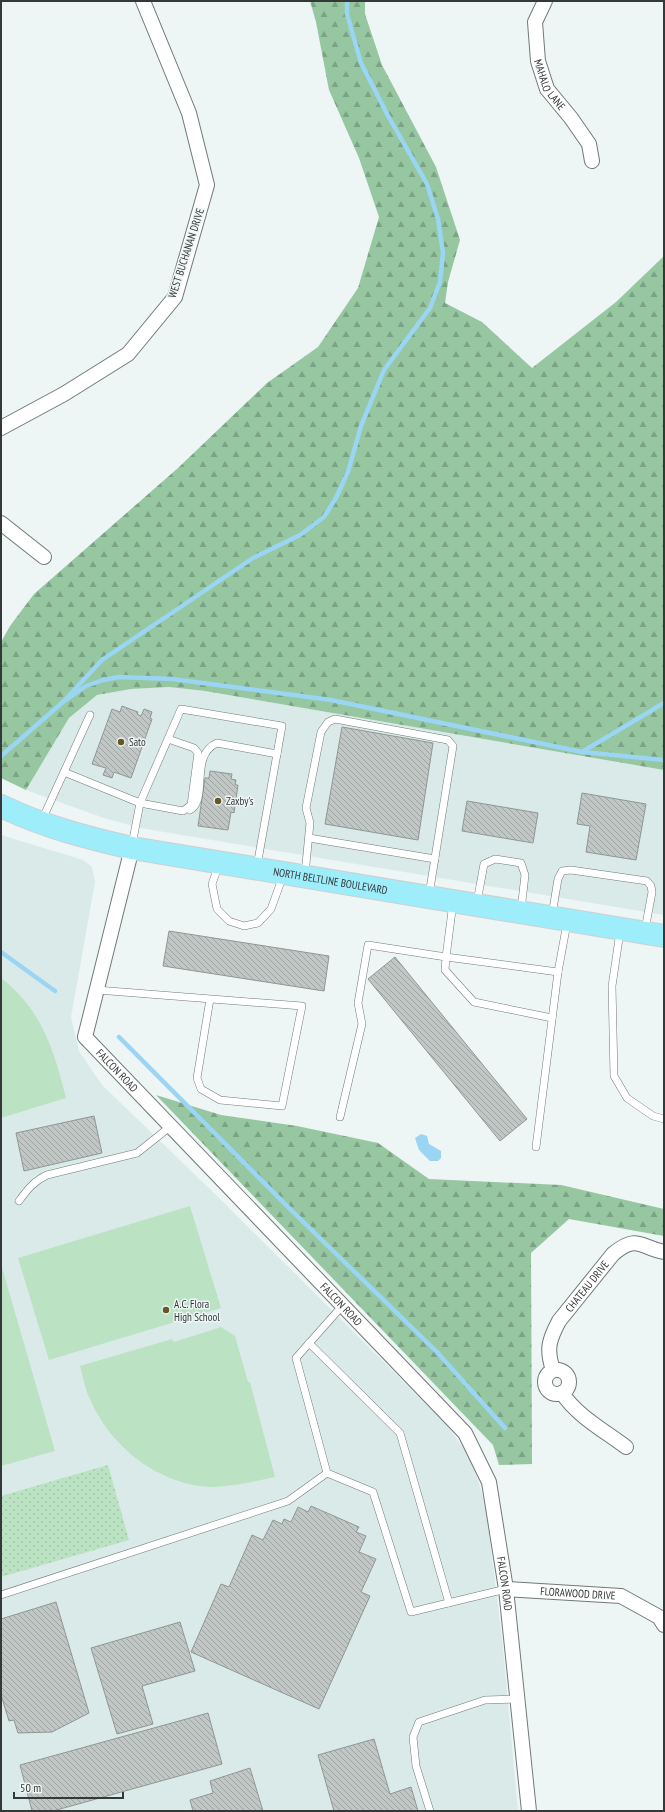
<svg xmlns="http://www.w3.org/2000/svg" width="665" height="1812" viewBox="0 0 665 1812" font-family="'PT Sans Narrow',sans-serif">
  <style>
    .built { fill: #d9eae9 }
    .green { fill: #bce2c4 }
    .forest { fill: url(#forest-firs) }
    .park { fill: url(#park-dots) }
    .water { fill: #9ad5f4 }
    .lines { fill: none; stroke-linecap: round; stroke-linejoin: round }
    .stream { stroke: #9ad5f4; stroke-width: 4.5 }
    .building { fill: url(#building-back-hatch); stroke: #8f9794 }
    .service-casing { stroke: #717978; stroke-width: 8 }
    .minor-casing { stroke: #717978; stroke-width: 16 }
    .primary-casing { stroke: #cfcfcf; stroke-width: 24 }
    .service { stroke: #fff; stroke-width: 7 }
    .minor { stroke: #fff; stroke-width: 14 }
    .primary { stroke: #9eedfb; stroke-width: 22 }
    .poi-dot { fill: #675724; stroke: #edf5f5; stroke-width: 1.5 }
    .labels { text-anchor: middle; stroke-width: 3; stroke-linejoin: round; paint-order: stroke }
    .street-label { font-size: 11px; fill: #353838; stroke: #edf5f5 }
    .poi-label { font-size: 11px; fill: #353838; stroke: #edf5f5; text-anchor: start }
  </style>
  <defs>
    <pattern id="forest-firs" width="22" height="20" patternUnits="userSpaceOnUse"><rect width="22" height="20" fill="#96c7a1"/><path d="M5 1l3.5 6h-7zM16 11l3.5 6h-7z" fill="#7ba384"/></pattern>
    <pattern id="park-dots" width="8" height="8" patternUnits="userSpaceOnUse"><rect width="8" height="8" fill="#bce2c4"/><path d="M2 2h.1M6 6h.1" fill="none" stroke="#a2c3a9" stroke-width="1.8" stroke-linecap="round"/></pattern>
    <pattern id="building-back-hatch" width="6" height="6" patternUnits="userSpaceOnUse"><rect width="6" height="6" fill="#c0c7c4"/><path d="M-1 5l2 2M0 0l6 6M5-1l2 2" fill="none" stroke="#9da3a0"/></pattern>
  </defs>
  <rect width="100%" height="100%" fill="#edf5f5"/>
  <g class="built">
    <polygon points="169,687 205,691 664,770 664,915 140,828 104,818 26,790 69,718 97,695 131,689"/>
    <polygon points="1,835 83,860 92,867 95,882 71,1017 79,1051 102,1085 215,1194 447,1425 473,1462 486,1509 502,1639 518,1811 1,1811"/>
  </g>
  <g class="green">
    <path d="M1,978C42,1010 54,1050 66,1098L1,1118Z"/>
    <polygon points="190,1206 221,1308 49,1360 18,1258"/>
    <polygon points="1,1264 55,1451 1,1466"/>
    <path d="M221,1327L235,1336L248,1382H250L275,1477C256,1481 236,1486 215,1487C161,1487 110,1447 90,1399C85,1389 83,1377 80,1366L172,1339L174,1342Z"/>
  </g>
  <g class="forest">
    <polygon points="310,1 365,1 365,14 382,65 436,167 460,240 448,282 445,303 482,322 532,368 616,302 664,256 664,770 205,691 169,687 131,689 97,695 69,718 26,790 1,778 1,642 10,626 34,594 178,468 267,383 318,347 358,288 379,217 359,158 329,90 316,22"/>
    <polygon points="156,1095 221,1115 297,1126 378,1143 429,1179 561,1185 664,1209 664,1236 569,1219 531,1253 532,1464 499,1465 493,1445"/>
  </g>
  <polygon class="park" points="108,1465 129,1540 1,1577 1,1496"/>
  <polygon class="water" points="421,1134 427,1136 429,1144 441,1151 441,1158 438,1161 430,1161 419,1150 415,1138"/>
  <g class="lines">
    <g class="stream">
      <polyline points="63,702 102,660 253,558 300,535 324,517 336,498 348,472 361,426 384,370 430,308 440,282 443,253 438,219 427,184 387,114 361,63 347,14 347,1"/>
      <polyline points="582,752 664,760"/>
      <polyline points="1,756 63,702 86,686 103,680 119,677 172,679 331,700 582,752 664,703"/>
      <polyline points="1,952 55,991"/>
      <polyline points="119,1037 290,1209 436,1351 505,1428"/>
    </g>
  </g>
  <g class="building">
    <polygon points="122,706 138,712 137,714 141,716 144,709 152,712 150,718 152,719 131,778 114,772 112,778 103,775 106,768 92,764 112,709 120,712"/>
    <polygon points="342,727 433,743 418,840 325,824"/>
    <polygon points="210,771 232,774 231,779 236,780 235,785 238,785 234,813 231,812 228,830 198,826 205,778 209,778"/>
    <polygon points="582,793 646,804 636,860 586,852 590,826 577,824"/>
    <polygon points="467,801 538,813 533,843 462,831"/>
    <polygon points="169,931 329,956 324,991 163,966"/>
    <polygon points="395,957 527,1119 500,1141 368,979"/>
    <polygon points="94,1116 102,1153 24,1171 16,1133"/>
    <polygon points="311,1506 359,1527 356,1532 366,1536 359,1552 376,1559 361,1592 370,1596 319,1709 191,1652 221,1584 229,1587 252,1535 263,1540 273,1520 282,1524 284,1519 291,1522 298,1507 308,1512"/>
    <polygon points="56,1602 89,1713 52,1732 18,1733 14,1720 9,1721 1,1695 1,1619"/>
    <polygon points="180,1622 195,1671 142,1686 153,1724 117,1734 91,1648"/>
    <polygon points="208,1713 222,1764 53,1811 32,1811 20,1765"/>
    <polygon points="374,1739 390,1794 411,1787 418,1811 334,1811 318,1755"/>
    <polygon points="250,1768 263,1811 193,1811 190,1800 213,1793 210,1781"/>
  </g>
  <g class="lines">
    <defs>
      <g id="service">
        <polyline points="168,739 194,748 198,753 191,805 183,811 140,803 181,709 282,726 257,866"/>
        <polyline points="64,772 90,715"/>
        <path d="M190,810C209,800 189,755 217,743L277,754"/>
        <polyline points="42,820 64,772 140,803 132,845"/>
        <polyline points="309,838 435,859"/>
        <polyline points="219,864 212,884 217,909 229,921 244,926 258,923 271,909 283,876"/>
        <polyline points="305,874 310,823 306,808 321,732 328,722 335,719 448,740 453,746 429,895"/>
        <polyline points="477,902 484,864 495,859 521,863 525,875 521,910"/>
        <polyline points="453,903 446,957 558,972 567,923"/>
        <polyline points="552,915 558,879 562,871 571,870 647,881 651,886 652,892 645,930"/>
        <polyline points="620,932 612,986 614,1076 627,1098 653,1116 664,1119"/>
        <polyline points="97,990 302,1006 282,1106 220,1100 201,1089 197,1078 210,999"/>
        <polyline points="340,1117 362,1024 358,1003 368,945 446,957 445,970 474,1002 552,1018"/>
        <polyline points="536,1147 558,972"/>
        <path d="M19,1201C27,1190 34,1181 47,1175L137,1153L171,1126"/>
        <polyline points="343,1305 296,1358 327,1473 373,1492 411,1612 506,1589"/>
        <polyline points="309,1343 400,1433 449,1603"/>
        <polyline points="1,1595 288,1501 327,1473"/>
        <polyline points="430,1811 416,1766 413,1737 419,1722 485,1700 518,1699"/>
      </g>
      <g id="minor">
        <path id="s1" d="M545,1L535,22L538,61L547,89L571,118L589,144L592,161"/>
        <polyline points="1,428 64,394 128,354 175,297 207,185 189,113 143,1"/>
        <polyline points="1,523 44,557"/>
        <path id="s2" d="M132,848L85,1037L465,1433L489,1482L506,1589L529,1811"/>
        <path id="s3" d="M553,1370C546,1349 549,1340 559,1321L613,1254C637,1234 640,1247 664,1252"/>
        <circle cx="557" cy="1382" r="12"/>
        <path d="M562,1393C577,1416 605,1431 626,1447"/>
        <path id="s4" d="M506,1589L621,1596L659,1617L664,1625"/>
      </g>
      <g id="primary">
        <path id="s5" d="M1,806C42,826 88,838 132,848L664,936"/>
      </g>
    </defs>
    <use href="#service" class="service-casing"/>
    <use href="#minor" class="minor-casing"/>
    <use href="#primary" class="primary-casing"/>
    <use href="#service" class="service"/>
    <use href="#minor" class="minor"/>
    <use href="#primary" class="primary"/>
  </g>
  <g class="poi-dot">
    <circle cx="121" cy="742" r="4"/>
    <circle cx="218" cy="801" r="4"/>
    <circle cx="166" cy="1310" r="4"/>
  </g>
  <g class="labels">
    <g class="street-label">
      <text dy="4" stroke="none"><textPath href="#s1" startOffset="89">MAHALO LANE</textPath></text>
      <text transform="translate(186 253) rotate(-72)" y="4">WEST BUCHANAN DRIVE</text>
      <text dy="4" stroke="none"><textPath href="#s5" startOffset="339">NORTH BELTLINE BOULEVARD</textPath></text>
      <text dy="4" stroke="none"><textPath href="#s2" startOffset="241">FALCON ROAD</textPath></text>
      <text dy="4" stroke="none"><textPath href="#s3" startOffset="96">CHATEAU DRIVE</textPath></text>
      <text dy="4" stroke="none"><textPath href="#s2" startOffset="565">FALCON ROAD</textPath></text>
      <text dy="4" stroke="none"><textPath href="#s2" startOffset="901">FALCON ROAD</textPath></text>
      <text dy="4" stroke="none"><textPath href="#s4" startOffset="72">FLORAWOOD DRIVE</textPath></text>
    </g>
    <g class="poi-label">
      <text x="129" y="746">Sato</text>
      <text x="226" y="805">Zaxby's</text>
      <text x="174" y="1308">A.C. Flora<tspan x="174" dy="13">High School</tspan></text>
    </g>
  </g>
  <rect width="665" height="1812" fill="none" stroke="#353838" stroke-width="4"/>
  <path d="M14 1792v6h109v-6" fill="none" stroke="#353838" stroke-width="2"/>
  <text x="20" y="1792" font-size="12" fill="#353838" stroke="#edf5f5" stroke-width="3" paint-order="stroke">50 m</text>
</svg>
